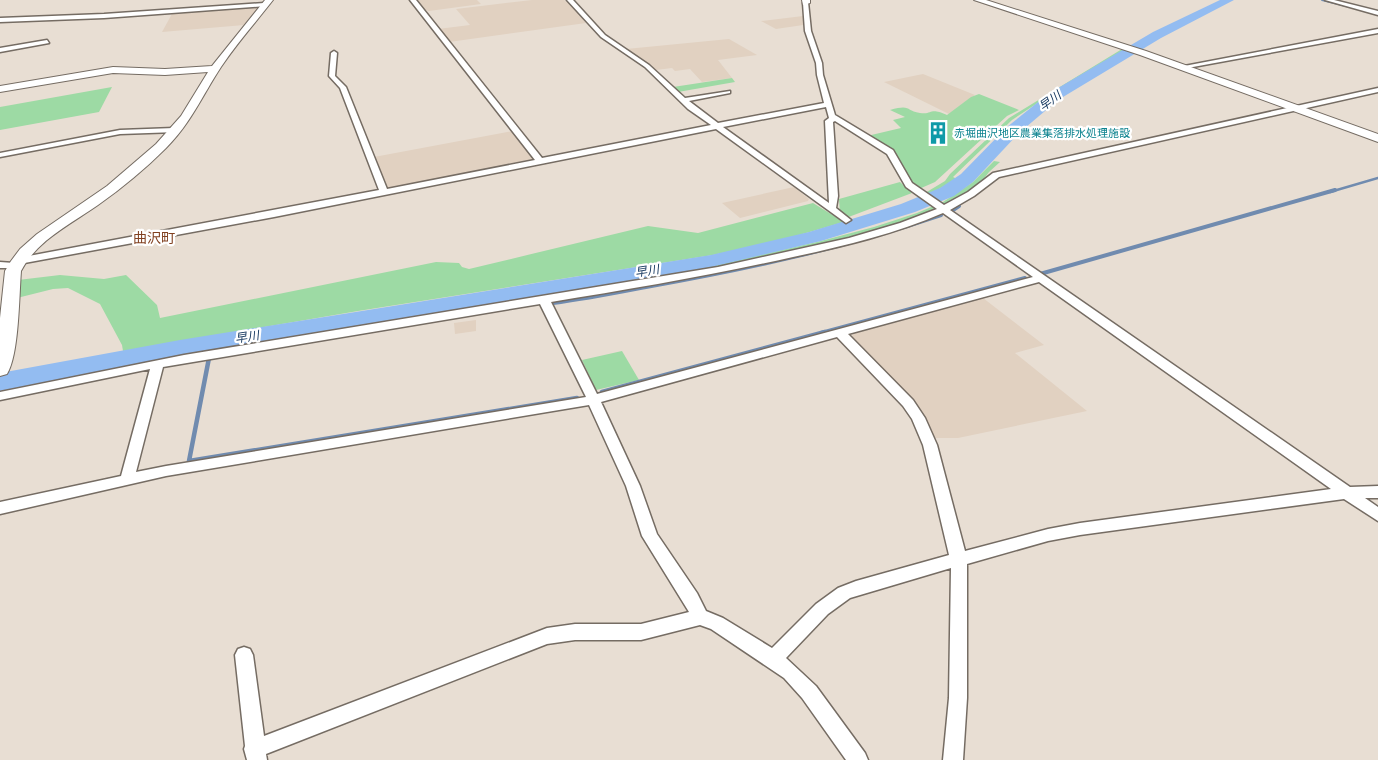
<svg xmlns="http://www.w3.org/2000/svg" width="1378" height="760" viewBox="0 0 1378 760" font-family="'DM Sans','Noto Sans JP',sans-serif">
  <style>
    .built { fill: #e1d1c1 }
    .green { fill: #9ddaa4 }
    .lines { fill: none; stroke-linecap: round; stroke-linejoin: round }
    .stream-far3 { stroke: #708baf; stroke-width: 2 }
    .stream-far2 { stroke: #708baf; stroke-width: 2.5 }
    .stream-far1 { stroke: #708baf; stroke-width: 4 }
    .stream { stroke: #708baf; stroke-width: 4.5 }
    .river { fill: #93bcf1; fill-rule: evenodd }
    .street-casing { stroke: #756c63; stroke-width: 3 }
    .secondary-casing { stroke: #756c63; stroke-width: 2 }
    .street { fill: #fff; fill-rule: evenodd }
    .secondary { fill: #fff; fill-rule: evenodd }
    .labels { text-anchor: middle; stroke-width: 4.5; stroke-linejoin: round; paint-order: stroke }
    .far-culture-label { font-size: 11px; fill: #0d838f; stroke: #fff; text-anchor: start }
    .far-water-label { font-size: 12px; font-style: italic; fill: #0b2f58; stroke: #fff }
    .far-quarter-label { font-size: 14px; fill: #814020; stroke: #fff }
  </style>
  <rect width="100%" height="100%" fill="#e8ded3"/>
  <g class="built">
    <polygon points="416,0 477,0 481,4 429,11 422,9"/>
    <polygon points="532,0 564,0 570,4 586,23 449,42 438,29 470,25 456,9"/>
    <polygon points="261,6 244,25 162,32 173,12"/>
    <polygon points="803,16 803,25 776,29 761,21"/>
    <polygon points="729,39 757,55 718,60 732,78 702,82 690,69 675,71 672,68 656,70 626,49"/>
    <polygon points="923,74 975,95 949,114 884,82"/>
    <polygon points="513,131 533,159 386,189 374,157"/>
    <polygon points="794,187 809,199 808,201 740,218 722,203"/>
    <polygon points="983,298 1044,345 1015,353 1087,411 958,438 935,438 915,404 852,338 853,334"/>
    <polygon points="476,320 476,331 455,334 454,323"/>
  </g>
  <g class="green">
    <polygon points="1122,49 1127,49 1071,81 1012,120 953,177 957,179 928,195 925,193 945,181 950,174 1009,118"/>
    <polygon points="732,78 735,82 678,92 673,87"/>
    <polygon points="112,87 99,112 0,130 0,107"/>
    <path d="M979,94L1019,110L1007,116L935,182L919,189L911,183L893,151L867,136L901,128L893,120L905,117L890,110C912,104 905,111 920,113C933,115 929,107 947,115L971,97Z"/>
    <path d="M994,161L1000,162L989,172L976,189L946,206L942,205L934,207L933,211C882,231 830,243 777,255C673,279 568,294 464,312L463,308L698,269L817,242L874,227L917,213L943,202L973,182Z"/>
    <polygon points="900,182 912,193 846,218 840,213 839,199"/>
    <polygon points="813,203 844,222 782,240 713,255 358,311 123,351 122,345 100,304 68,288 53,289 17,298 18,280 60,275 104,279 126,275 157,305 160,318 436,262 459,263 462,267 469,269 648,226 698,233"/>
    <polygon points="622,351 639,380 596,390 582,360"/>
  </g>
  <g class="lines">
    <polyline class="stream-far3" points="1322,0 1350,7"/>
    <polyline class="stream-far2" points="1330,192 1378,178"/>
    <g class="stream-far1">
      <polyline points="953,210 959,206"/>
      <polyline points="1040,274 1335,190"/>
      <path d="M553,303C585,299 615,293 646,287C747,269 844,248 941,215"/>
      <polyline points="821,333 1025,278"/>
    </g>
    <g class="stream">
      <polyline points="180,348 180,353"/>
      <polyline points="209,358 189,461 577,398"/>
      <polyline points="602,392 825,332"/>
    </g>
    <polygon class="river" points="1220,0 1234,0 1161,38 1058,100 1019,133 973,182 954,196 915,212 821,241 711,267 180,356 0,391 0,373 180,340 711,255 809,232 901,204 940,188 961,174 1007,127 1048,94 1153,32"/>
    <defs>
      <g id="street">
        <path d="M410,0H416L542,158L711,125L688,109L645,67L601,37L567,0H573L605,35L649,65L685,98L730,91V93L689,101L718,123L824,103L817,75L816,63L805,31L803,3L808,2L811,31L822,63L823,75L835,115L893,150L912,183L944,205L968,192L993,173L1378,88V92L999,177L974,196L950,210L1350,487L1378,486V498H1365L1378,507V521L1344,499L1080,535L1048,541L967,564V698L963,760H943L949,698L951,568L850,598L828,614L786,658L816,686L865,753L868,760H846L802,698L784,678L711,629L700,625L641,640H575L547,644L266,754L267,760H247L244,749L245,746L235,655L238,649L244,647L250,649L253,655L264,736L547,628L575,624H641L689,612L642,536L626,486L589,405L166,476L0,514V502L121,476L150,369L0,400V392L184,355L718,267L849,238L900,223L937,209L906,187L887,154L835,121L833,122L838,196L836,208L851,220L846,223L716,129L274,217L19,264V268H0V262L14,263V259L18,258L379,190L340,88L329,76L331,53L334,51L337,53L335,76L346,87L387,189L535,160ZM826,107L829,118L825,121L829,203L723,127ZM943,213L1033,277L597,394L551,302C632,289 713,275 793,257C844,246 895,234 943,213ZM1039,282L1331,489L1080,523L1048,529L965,551L937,445L925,418L913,400L848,334ZM540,304L586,397L166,466L136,472L163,367ZM837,337L903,406L912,419L923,445L949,555L856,581L838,588L816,604L772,648L723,618L706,611L697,593L657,534L640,486L601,402Z"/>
        <polygon points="1325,0 1334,0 1378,11 1378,15"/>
        <polygon points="264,3 266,6 104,18 0,22 0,18 104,14"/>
        <polygon points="1378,29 1378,33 1182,69 1179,67"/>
        <polygon points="47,40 49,43 0,52 0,48"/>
        <polygon points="174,128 177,128 177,132 120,134 0,157 0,153 120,130"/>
      </g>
      <g id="secondary">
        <path d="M265,0H273C256,22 237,43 221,67C202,96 191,123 166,148C145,169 122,188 98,205C71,224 37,240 21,271C19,296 19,355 7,374L0,376V318L5,271L11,261L20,249L37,234L107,186L156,144L181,116L208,72L165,75L113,73L0,92V86L113,67L165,69L212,66Z"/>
        <polygon points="802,0 810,0 810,3 803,5"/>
        <polygon points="974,0 986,0 1146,51 1378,134 1378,142 1140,55"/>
      </g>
    </defs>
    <use href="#street" class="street-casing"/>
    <use href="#secondary" class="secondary-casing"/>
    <use href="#street" class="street"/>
    <use href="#secondary" class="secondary"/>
  </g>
  <defs>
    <symbol id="building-bare" viewBox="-9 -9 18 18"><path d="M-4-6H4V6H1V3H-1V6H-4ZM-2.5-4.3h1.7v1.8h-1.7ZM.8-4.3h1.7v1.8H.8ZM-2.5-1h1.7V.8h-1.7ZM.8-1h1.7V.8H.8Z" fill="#0f9aa8" stroke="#fff" stroke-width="2.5" paint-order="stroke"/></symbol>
  </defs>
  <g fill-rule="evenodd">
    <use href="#building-bare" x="922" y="117" width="32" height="32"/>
  </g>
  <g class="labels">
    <g class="far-culture-label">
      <text x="954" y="137">赤堀曲沢地区農業集落排水処理施設</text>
    </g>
    <g class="far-water-label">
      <text transform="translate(1050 101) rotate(-36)" y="4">早川</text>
      <text transform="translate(647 271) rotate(-9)" y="4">早川</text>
      <text transform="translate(247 337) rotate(-9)" y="4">早川</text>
    </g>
    <g class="far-quarter-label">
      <text x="154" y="243">曲沢町</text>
    </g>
  </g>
</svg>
